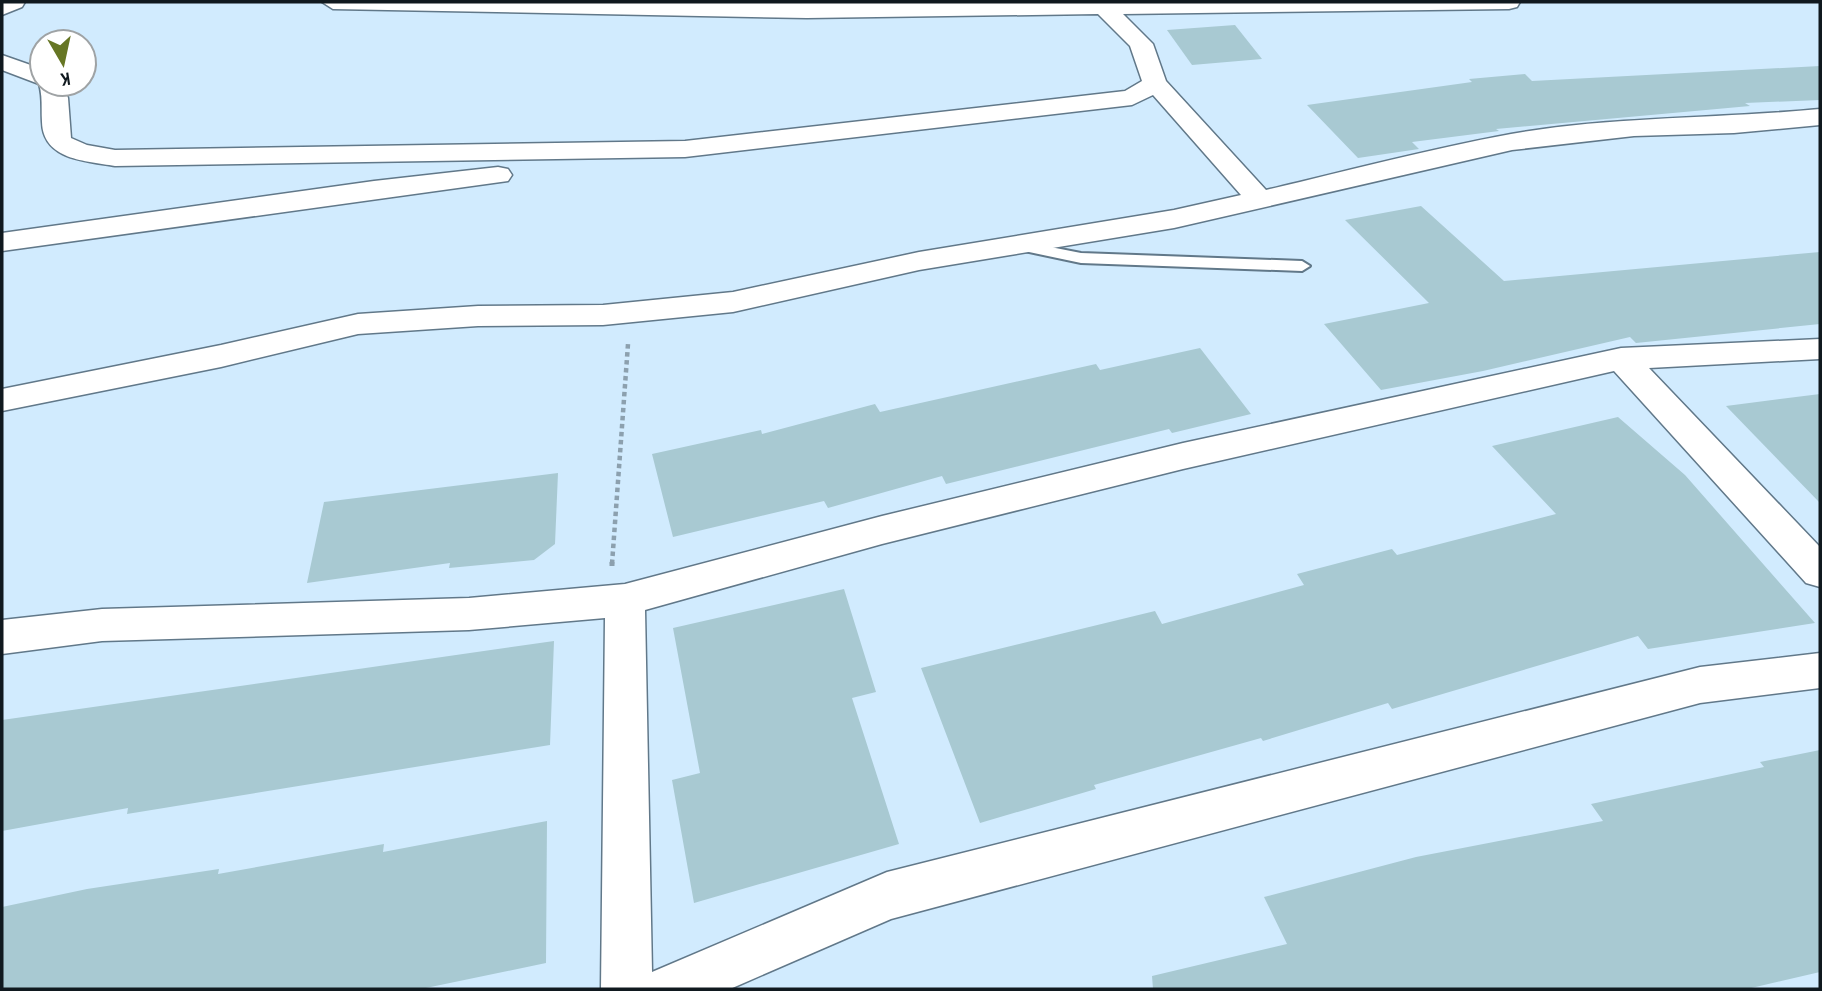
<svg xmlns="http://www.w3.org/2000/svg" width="1822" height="991" viewBox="0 0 1822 991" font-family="'Sofia Sans Condensed',sans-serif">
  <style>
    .building { fill: #a8c9d2 }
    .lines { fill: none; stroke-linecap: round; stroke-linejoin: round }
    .lane-casing { stroke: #617889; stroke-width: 4 }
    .street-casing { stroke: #617889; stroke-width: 3 }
    .path-far1 { stroke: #8ca0ae; stroke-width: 4.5; stroke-dasharray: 4.5 3.5; stroke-linecap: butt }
    .path { stroke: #8ca0ae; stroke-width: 5; stroke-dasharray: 6 4.5; stroke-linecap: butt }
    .lane { fill: #fff; fill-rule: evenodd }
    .street { fill: #fff; fill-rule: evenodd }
  </style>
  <rect width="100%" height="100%" fill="#d1ebfe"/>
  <g class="building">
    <polygon points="1235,25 1262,59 1192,65 1167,30"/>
    <polygon points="1820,66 1820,100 1745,103 1750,106 1496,129 1499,131 1412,142 1419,149 1358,158 1307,105 1472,82 1469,79 1525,74 1532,81"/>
    <polygon points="1421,206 1504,281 1820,252 1820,324 1636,343 1630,337 1483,371 1381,390 1324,324 1429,303 1345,220"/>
    <polygon points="1200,348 1251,414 1172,433 1169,429 946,484 942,476 828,508 824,501 673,537 652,454 761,430 762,434 875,404 880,412 1096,364 1100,370"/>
    <polygon points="1820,394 1820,503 1726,406"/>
    <polygon points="1618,417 1685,475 1815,623 1648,649 1638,636 1392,709 1388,703 1263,741 1261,738 1094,785 1096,789 980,823 921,668 1155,611 1162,624 1304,585 1297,574 1392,549 1397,555 1556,514 1492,446"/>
    <polygon points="558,473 555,544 534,560 449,568 450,563 307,583 324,502"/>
    <polygon points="844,589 876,692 852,698 899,844 694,903 672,780 700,773 673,628"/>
    <polygon points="554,641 550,745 127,814 128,808 2,831 2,720"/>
    <polygon points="1820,750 1820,972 1747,989 1153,989 1152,976 1287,944 1264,897 1416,857 1603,821 1591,804 1764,767 1760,762"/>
    <polygon points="547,821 546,963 421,989 2,989 2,907 87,889 219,869 218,874 384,844 383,852"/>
  </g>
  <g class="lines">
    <defs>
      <polygon id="lane" points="1015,240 1081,253 1302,261 1310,266 1302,271 1081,263 1010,248 1007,245"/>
      <g id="street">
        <polygon points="2,2 25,2 22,7 2,15"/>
        <path d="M322,2H1520L1517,7L1509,9L1123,14L1153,44L1166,81L1266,190C1347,171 1429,149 1511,134C1613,116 1717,119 1820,109V125L1734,133L1634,136L1512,150L1174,228L919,270L733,312L603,325L478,326L358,334L221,367L2,411V389L221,345L358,314L478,306L603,305L733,292L919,252L1174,210L1241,195L1153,95L1132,105L685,157L115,166C86,161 43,160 42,122C41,108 43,97 39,84L2,70V55L42,69V84H63L68,98L71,138L87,145L115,150L685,141L1125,91L1142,81L1130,46L1098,14L807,18L333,9Z"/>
        <polygon points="498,167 508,169 512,175 508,181 2,251 2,233 374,181"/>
        <polygon points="1820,339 1820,359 1649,368 1820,547 1820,587 1806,583 1614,371 1183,469 882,544 645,610 652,972 887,872 1700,667 1820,653 1820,688 1700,703 891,919 730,989 601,989 605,618 469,630 102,641 2,654 2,620 102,609 469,598 625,584 882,516 1183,443 1621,348"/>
      </g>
    </defs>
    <use href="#lane" class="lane-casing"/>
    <use href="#street" class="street-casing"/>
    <polyline class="path-far1" points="612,564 628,344"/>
    <polyline class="path" points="612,566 612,562"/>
    <use href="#lane" class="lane"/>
    <use href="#street" class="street"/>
  </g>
  <rect width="1822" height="991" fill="none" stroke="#10191f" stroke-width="7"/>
  <g transform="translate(63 63) rotate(171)"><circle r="33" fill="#ffffff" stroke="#9fa3a5" stroke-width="2"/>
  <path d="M0-5L12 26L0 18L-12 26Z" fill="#667624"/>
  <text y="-10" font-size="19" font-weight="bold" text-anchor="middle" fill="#10191f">K</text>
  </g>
</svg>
